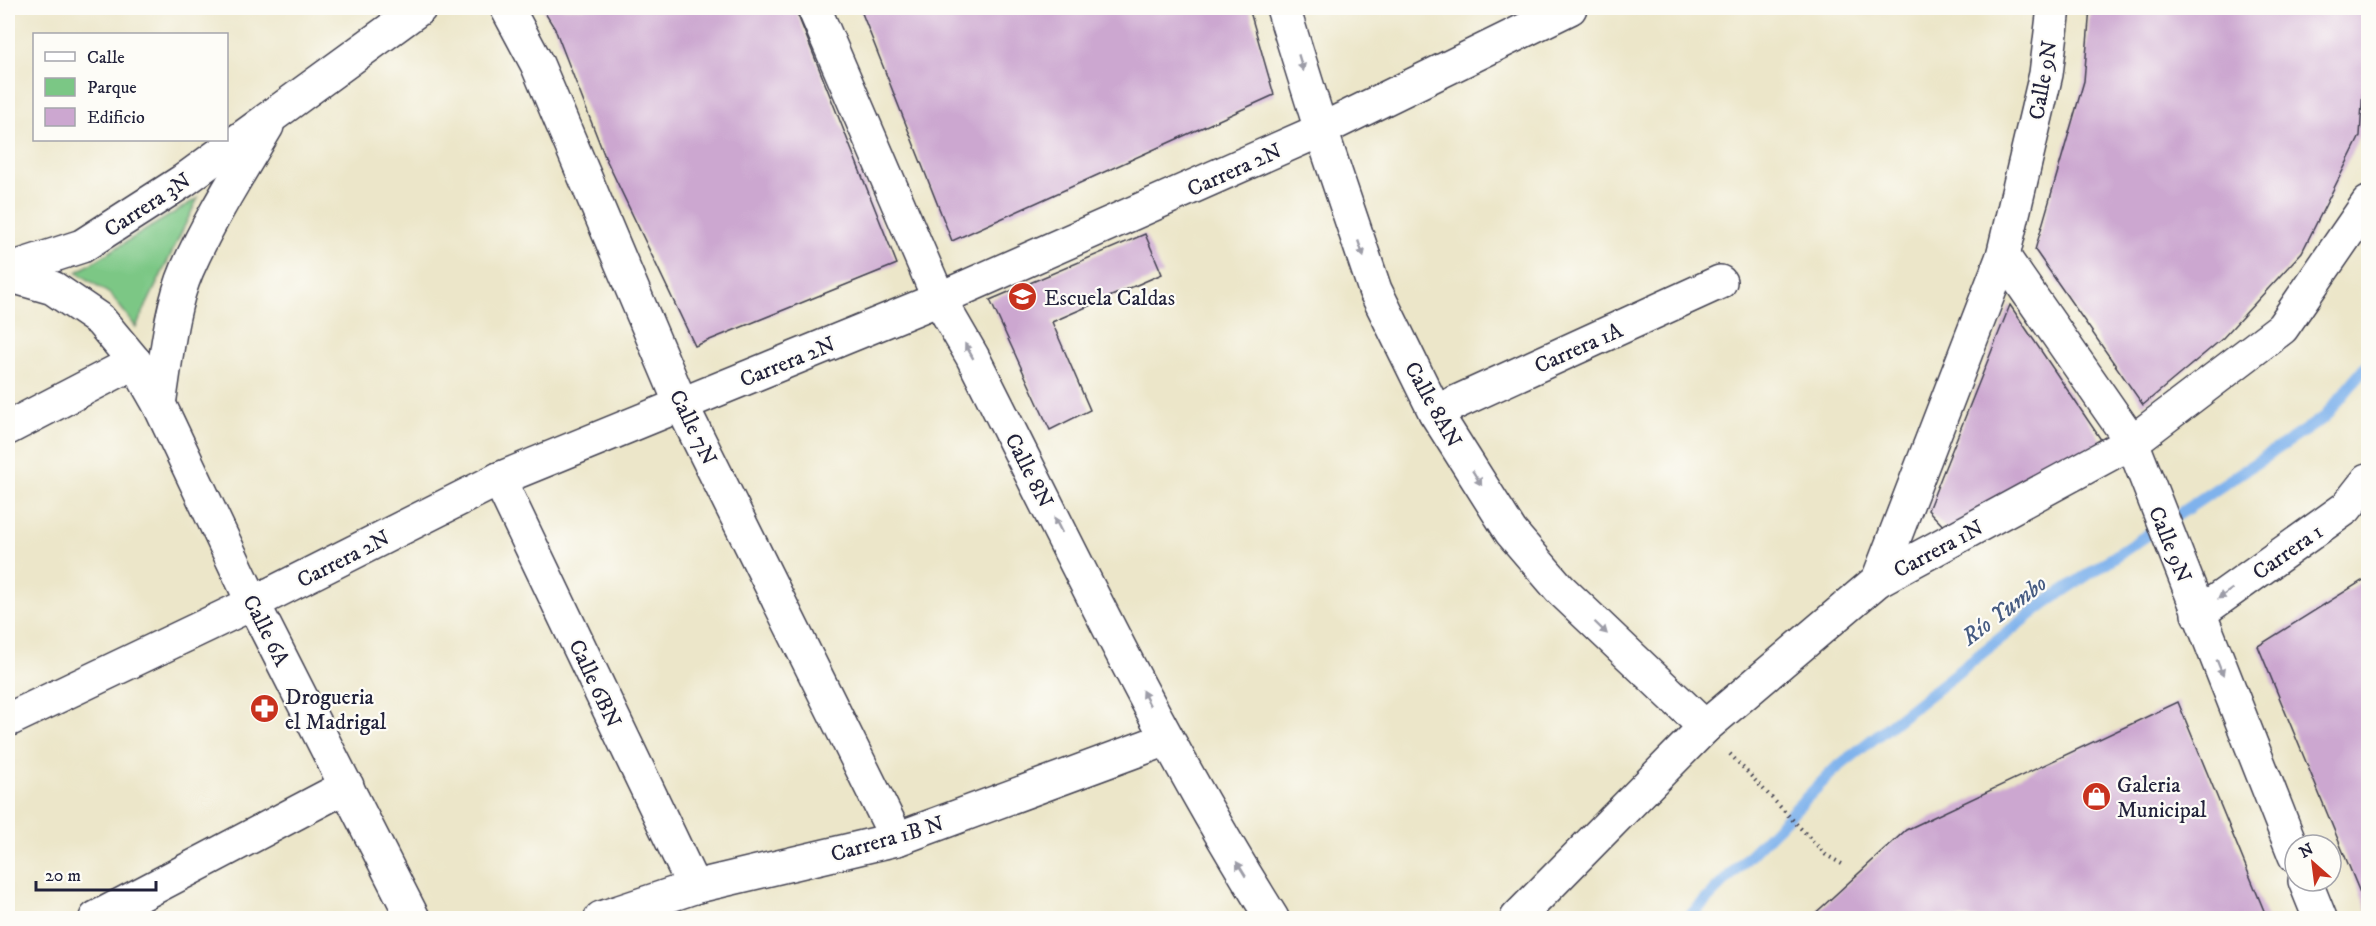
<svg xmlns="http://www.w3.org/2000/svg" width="2376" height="926" viewBox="0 0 2376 926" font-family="'IM FELL DW Pica',serif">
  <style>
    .green { fill: #7bc785; stroke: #4e7460; stroke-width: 1.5 }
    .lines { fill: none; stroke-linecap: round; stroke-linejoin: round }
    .stream { stroke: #7fb2ec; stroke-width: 12 }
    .building { fill: #cca7d0 }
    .street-casing { stroke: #403f50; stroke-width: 36 }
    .secondary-casing { stroke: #403f50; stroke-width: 36 }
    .path { stroke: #403f50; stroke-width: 4; stroke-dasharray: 1.5 4.5; stroke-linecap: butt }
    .street { stroke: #fff; stroke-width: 33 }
    .secondary { stroke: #fff; stroke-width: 33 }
    .oneway { fill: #9c9ca7 }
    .labels { text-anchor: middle; stroke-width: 4.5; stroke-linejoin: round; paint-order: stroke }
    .street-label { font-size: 22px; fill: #22223b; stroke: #fdfcf7 }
    .poi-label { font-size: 22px; fill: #22223b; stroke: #fdfcf7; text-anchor: start }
    .water-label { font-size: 24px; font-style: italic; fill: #475c82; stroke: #fdfcf7 }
  </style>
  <rect width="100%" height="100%" fill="#fdfcf7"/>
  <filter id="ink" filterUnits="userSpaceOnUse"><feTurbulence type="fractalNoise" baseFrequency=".0167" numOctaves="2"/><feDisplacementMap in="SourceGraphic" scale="12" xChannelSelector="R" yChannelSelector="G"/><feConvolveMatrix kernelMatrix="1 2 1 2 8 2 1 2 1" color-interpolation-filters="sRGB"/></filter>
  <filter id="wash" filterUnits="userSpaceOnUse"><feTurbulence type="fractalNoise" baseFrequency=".008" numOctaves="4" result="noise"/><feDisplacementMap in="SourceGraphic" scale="24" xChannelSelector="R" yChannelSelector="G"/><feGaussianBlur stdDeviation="1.35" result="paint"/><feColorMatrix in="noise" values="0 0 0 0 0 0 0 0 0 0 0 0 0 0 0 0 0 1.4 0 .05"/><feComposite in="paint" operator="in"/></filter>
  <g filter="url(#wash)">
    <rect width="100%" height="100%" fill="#ece6c9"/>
    <polygon class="green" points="198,198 136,327 111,295 77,272"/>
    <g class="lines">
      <polyline class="stream" points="1688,918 1834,770 2045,603 2325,417 2368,364"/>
    </g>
    <g id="blocks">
      <g class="building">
        <polygon points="542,8 795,8 897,264 695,346 605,157 555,29"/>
        <polygon points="860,8 1249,8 1274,95 952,241"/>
        <polygon points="2090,8 2368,8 2360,136 2302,252 2222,339 2143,405 2035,250 2084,81"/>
        <polygon points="1145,234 1162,274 1052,322 1090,410 1050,430 990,300"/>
        <polygon points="2010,305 2108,450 1949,532 1928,510"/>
        <polygon points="2368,577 2368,912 2258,646"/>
        <polygon points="2178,702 2267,918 1810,918 1906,830"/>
      </g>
    </g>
  </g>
  <g filter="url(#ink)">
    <use href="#blocks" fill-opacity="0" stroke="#403f50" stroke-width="1.5"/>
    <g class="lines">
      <defs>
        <g id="street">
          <polyline points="507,8 537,64 681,404 897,839"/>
          <path d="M814,8L939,299L972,356C1068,545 1159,739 1272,918"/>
          <polyline points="1283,8 1321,130 1375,290 1435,412 1511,532 1560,589 1705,727"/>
          <polyline points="2003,256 2132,442 2295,856"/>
          <polyline points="8,270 82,246 183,181 420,8"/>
          <polyline points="8,275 53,288 100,320 135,362 159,404 253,603 413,918"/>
          <path d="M159,404C166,362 170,309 187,270C209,220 239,173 267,126"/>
          <polyline points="1435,412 1720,282"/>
          <polyline points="8,428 135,362"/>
          <polyline points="499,479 694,887"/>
          <polyline points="1878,580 2003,256 2046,74 2054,8"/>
          <polyline points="2198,614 2346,508 2368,480"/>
          <polyline points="8,720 253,603 499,479 939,299 1321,130 1570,8"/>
          <polyline points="2305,881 2320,918"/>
          <polyline points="96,918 347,786"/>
          <polyline points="601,918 694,887 897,839 1167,739"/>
        </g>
        <polyline id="secondary" points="1517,918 1705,727 1878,580 2132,442 2282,328 2368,203"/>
      </defs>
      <use href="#street" class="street-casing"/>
      <use href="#secondary" class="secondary-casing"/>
      <polyline class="path" points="1730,754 1826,855 1842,864"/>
      <use href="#street" class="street"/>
      <use href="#secondary" class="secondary"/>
    </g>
    <defs><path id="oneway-solid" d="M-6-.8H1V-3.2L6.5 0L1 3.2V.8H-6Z" transform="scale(1.5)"/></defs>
    <g class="oneway">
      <use href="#oneway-solid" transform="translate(1301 63) rotate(73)"/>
      <use href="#oneway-solid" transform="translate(1361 249) rotate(71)"/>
      <use href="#oneway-solid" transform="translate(969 351) rotate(-119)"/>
      <use href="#oneway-solid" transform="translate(1477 478) rotate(58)"/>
      <use href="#oneway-solid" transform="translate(1058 525) rotate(-117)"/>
      <use href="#oneway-solid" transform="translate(2225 594) rotate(145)"/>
      <use href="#oneway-solid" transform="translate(1601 628) rotate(44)"/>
      <use href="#oneway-solid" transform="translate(2220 668) rotate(68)"/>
      <use href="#oneway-solid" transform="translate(1146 698) rotate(-117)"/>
      <use href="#oneway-solid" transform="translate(1241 869) rotate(-122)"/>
    </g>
  </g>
  <defs>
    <symbol id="school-disc" viewBox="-11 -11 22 22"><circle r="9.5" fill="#c8321e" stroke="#fdfcf7"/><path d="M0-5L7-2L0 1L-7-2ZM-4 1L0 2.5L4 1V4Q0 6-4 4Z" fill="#fff"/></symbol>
    <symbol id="pharmacy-disc" viewBox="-11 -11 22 22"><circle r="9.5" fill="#c8321e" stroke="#fdfcf7"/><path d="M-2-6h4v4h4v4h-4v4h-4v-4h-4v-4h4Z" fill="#fff"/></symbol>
    <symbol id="shop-disc" viewBox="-11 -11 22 22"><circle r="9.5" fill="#c8321e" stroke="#fdfcf7"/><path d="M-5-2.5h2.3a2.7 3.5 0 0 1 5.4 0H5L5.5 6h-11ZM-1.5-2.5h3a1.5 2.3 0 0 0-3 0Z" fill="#fff"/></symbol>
  </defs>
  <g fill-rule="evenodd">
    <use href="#school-disc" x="1006" y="280" width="33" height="33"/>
    <use href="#pharmacy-disc" x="248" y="692" width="33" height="33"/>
    <use href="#shop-disc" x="2080" y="780" width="33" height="33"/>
  </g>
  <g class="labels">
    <g class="street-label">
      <text transform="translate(2042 80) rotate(-80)" y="8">Calle 9N</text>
      <text transform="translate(1234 169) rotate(-24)" y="8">Carrera 2N</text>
      <text transform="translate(147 204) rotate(-33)" y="8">Carrera 3N</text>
      <text transform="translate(1578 347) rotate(-24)" y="8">Carrera 1A</text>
      <text transform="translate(787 361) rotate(-22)" y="8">Carrera 2N</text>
      <text transform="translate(1434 404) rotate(61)" y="8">Calle 8AN</text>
      <text transform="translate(694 427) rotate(64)" y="8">Calle 7N</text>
      <text transform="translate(1030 470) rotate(63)" y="8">Calle 8N</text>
      <text transform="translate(2171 544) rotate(68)" y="8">Calle 9N</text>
      <text transform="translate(1938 548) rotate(-28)" y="8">Carrera 1N</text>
      <text transform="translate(2287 551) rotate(-35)" y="8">Carrera 1</text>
      <text transform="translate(343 558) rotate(-27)" y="8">Carrera 2N</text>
      <text transform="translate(267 630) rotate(63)" y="8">Calle 6A</text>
      <text transform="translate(596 683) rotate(65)" y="8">Calle 6BN</text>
      <text transform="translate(887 838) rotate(-16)" y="8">Carrera 1B N</text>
    </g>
    <g class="poi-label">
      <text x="1044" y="305">Escuela Caldas</text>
      <text x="285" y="704">Drogueria<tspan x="285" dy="25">el Madrigal</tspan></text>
      <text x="2117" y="792">Galeria<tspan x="2117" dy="25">Municipal</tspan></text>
    </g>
    <g class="water-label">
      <text transform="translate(2004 610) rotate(-37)" y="8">Río Yumbo</text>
    </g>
  </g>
  <rect width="2376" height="926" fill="none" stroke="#fdfcf7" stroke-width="30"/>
  <rect x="33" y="33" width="195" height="108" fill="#fdfcf7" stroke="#a5a5ac" stroke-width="1.5"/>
  <rect x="45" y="52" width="30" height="9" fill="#ffffff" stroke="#a5a5ac" stroke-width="1.5"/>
  <text x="87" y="63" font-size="18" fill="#22223b">Calle</text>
  <rect x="45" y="78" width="30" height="18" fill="#7bc785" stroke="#a5a5ac" stroke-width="1.5"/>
  <text x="87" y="93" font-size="18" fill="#22223b">Parque</text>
  <rect x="45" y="108" width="30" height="18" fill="#cca7d0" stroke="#a5a5ac" stroke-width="1.5"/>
  <text x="87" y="123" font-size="18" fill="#22223b">Edificio</text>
  <g transform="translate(2313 863) rotate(332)"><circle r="28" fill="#fdfcf7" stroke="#a5a5ac" stroke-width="1.5"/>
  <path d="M0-4.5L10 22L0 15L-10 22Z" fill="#c8321e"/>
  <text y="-9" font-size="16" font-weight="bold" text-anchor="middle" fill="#22223b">N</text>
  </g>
  <path d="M36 881v9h120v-9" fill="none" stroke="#22223b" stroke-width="3"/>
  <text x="45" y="881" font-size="18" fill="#22223b" stroke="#fdfcf7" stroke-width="4.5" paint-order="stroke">20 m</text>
</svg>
